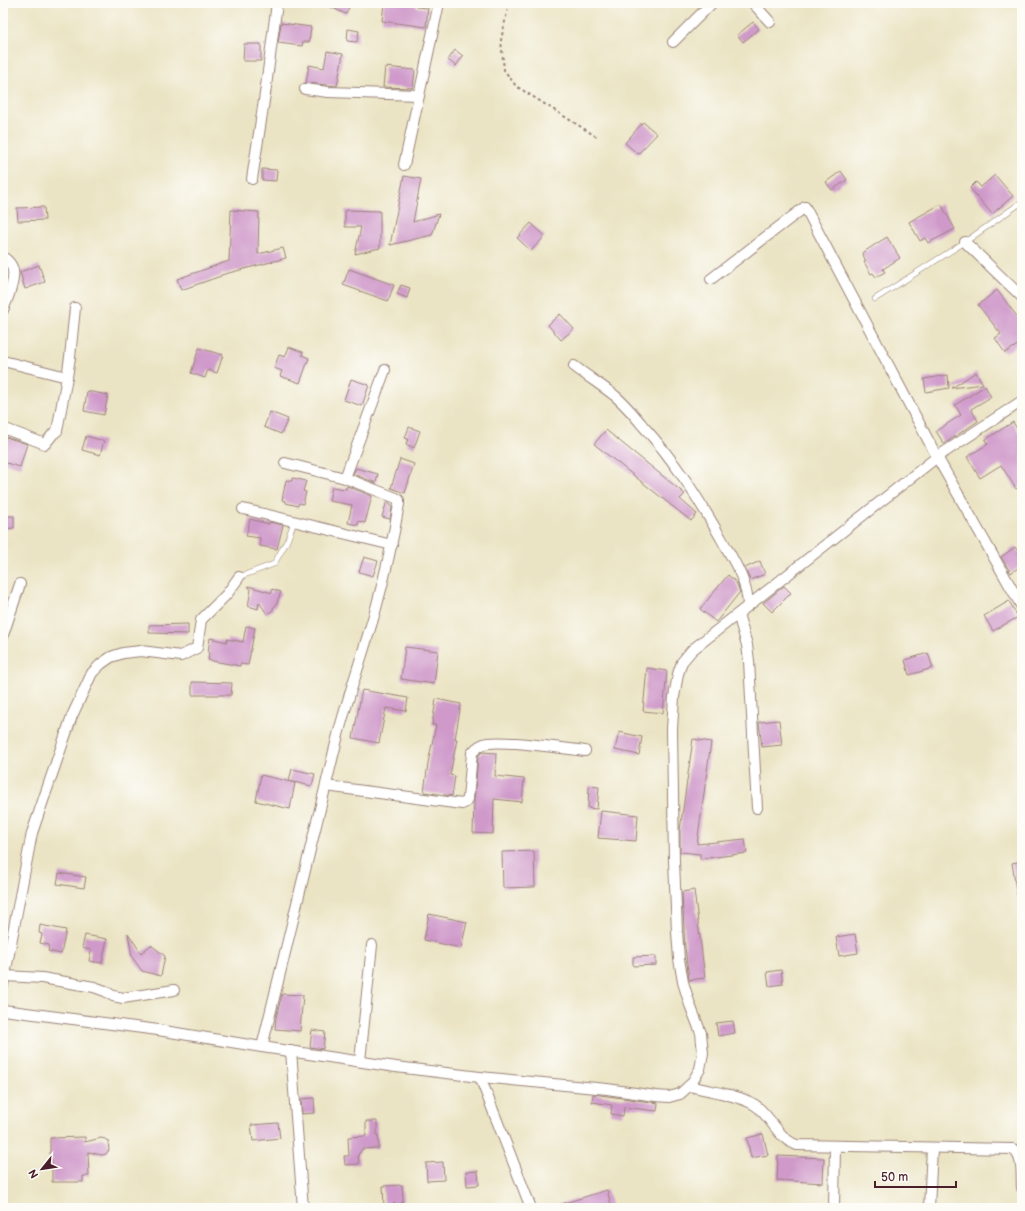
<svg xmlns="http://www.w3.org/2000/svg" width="1025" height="1211" viewBox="0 0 1025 1211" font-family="'Balsamiq Sans',sans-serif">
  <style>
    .building { fill: #cf99ca }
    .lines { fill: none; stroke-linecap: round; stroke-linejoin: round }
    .service-casing { stroke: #9a8278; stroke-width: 6 }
    .minor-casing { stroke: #9a8278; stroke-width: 12 }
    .path { stroke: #9a8278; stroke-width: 2; stroke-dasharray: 3 3; stroke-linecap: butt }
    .service { stroke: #fff; stroke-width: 5 }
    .minor { stroke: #fff; stroke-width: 10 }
  </style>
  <rect width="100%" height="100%" fill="#fdfcf7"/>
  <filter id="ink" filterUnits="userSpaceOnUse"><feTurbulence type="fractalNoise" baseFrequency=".025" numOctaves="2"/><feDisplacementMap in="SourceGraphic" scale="8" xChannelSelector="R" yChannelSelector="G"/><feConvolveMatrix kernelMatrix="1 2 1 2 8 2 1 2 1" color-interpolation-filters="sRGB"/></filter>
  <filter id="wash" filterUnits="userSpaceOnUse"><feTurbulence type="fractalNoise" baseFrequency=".012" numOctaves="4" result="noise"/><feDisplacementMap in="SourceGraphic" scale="16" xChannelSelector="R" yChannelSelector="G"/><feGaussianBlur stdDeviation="0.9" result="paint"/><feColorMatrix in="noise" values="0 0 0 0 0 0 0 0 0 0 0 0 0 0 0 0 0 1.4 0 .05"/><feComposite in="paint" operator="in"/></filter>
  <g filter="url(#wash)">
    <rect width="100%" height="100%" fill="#ebe4c4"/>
    <g id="blocks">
      <g class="building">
        <polygon points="321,3 351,3 346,14"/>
        <polygon points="384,3 416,3 416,7 428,8 426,27 382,21"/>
        <polygon points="753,22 759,29 743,42 737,35"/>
        <polygon points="281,23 311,27 309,42 303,42 302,46 278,43"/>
        <polygon points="348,29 359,31 357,42 347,41"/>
        <polygon points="244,44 261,44 261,61 243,61"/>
        <polygon points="455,50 463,56 456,66 448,60"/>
        <polygon points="327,51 343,54 337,86 306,83 309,65 324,68"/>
        <polygon points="385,67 415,70 413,88 383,87"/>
        <polygon points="643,122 657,134 638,154 625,143"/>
        <polygon points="262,169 277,170 276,181 262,180"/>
        <polygon points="841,171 847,180 832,190 826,182"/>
        <polygon points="995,175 1013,196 992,214 970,188 976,182 981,187"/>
        <polygon points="404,176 421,179 413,222 439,214 432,235 390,245"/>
        <polygon points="941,204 955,229 928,243 925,238 920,241 909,222"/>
        <polygon points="44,207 45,220 18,221 17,208"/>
        <polygon points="231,210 259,212 258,254 283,248 286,258 221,275 221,276 181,290 177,279 229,261"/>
        <polygon points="345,210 380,211 380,248 355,254 361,227 345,227"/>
        <polygon points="531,223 545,236 531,251 517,238"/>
        <polygon points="887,237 900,258 883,269 885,272 876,277 873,273 871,274 864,262 866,261 862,253"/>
        <polygon points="39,265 45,282 25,289 20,272"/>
        <polygon points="349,269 394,285 388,301 343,285"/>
        <polygon points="401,285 410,288 407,298 397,294"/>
        <polygon points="997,290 1022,323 1022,342 1005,353 995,338 1001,334 978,305"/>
        <polygon points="560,314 574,329 561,340 548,325"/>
        <polygon points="289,347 303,352 302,355 309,358 300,383 280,376 282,371 274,368 279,355 285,357"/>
        <polygon points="199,348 223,355 217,373 208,370 205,378 191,373"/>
        <polygon points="976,372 983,384 952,388"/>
        <polygon points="948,375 949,388 926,392 924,379"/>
        <polygon points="351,379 369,385 362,406 344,400"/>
        <polygon points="985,386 991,397 971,409 978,421 944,444 936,431 961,415 955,405"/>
        <polygon points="87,391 108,395 104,415 84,411"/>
        <polygon points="270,412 288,419 281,434 264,427"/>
        <polygon points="1013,422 1022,437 1022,486 1016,489 1001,465 980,478 967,457 988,444 985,440"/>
        <polygon points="409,427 420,431 414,448 406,444 408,439 405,438"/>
        <polygon points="606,430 685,494 680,499 697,514 691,521 594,444"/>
        <polygon points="3,436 27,444 20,467 3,462"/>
        <polygon points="86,436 104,441 100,455 82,450"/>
        <polygon points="400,459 414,464 405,493 391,488"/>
        <polygon points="356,468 378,474 376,483 353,474"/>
        <polygon points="293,478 306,481 303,491 306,492 303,504 299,503 298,506 286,503 286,501 282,500 286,480 292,481"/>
        <polygon points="347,486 372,496 365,523 359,521 358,525 348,523 352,505 329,501 332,487 346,489"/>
        <polygon points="387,501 389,502 392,508 390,519 382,517"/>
        <polygon points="3,516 14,516 14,528 3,529"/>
        <polygon points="250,519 269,524 269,522 283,525 277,549 260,546 260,538 246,536"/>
        <polygon points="1015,547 1022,557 1022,565 1011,573 1001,557"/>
        <polygon points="364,557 378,561 373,576 359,572"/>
        <polygon points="760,561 765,574 750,580 745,568"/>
        <polygon points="728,575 736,582 740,592 716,622 700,609"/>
        <polygon points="248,586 272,593 272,589 281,592 276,605 273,608 273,610 267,614 259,602 258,609 248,606 251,590"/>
        <polygon points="784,586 791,593 772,612 763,603"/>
        <polygon points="1009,601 1018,617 993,631 984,616"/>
        <polygon points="188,624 188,634 149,633 149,625"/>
        <polygon points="246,626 255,628 248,665 240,664 240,666 208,660 209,653 208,653 210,638 227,642 227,639 243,642"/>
        <polygon points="405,647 438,651 434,684 401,679"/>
        <polygon points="928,653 933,668 909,675 905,660"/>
        <polygon points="647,668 667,671 663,713 643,711"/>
        <polygon points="192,682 232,683 231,695 192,695"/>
        <polygon points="362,690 408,698 406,711 386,708 379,743 353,738"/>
        <polygon points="436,699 461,704 455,739 457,739 450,775 455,776 452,796 424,792 428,763 436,725 432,725"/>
        <polygon points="779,720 782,745 762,747 759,722"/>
        <polygon points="619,732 642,737 639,755 615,750"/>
        <polygon points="693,739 711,742 697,844 745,839 747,853 700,859 700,854 680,852 680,830"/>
        <polygon points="482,752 496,753 495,776 524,779 522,802 494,799 493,834 473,833 474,801 478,756"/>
        <polygon points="292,769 315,774 312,786 289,781"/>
        <polygon points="261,775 295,783 290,809 256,801"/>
        <polygon points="589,786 599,787 597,809 588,808"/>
        <polygon points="601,811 638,815 636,841 598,838"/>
        <polygon points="534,851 535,887 503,888 502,852"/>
        <polygon points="1022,861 1022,895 1017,895 1012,863"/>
        <polygon points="59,873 86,877 84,888 57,884"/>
        <polygon points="694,890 705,978 689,980 685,947 682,892"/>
        <polygon points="429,914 467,922 461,948 424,940"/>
        <polygon points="40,925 66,930 61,954 48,951 49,945 40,943 42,934 39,933"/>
        <polygon points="128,933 141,953 151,945 165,956 161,976 142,971 132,957"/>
        <polygon points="855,934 858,953 839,956 836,937"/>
        <polygon points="85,935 107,939 102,963 89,961 91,950 82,948"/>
        <polygon points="656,956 656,965 633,966 633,957"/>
        <polygon points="781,970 783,984 769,986 767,972"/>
        <polygon points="282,994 303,995 300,1031 275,1029 276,1018"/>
        <polygon points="733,1021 735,1033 718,1036 716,1023"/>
        <polygon points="312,1030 325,1032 323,1049 310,1047"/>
        <polygon points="593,1094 658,1103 657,1111 624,1107 623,1116 611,1114 612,1105 592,1102"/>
        <polygon points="314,1098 315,1113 302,1114 301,1099"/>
        <polygon points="366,1121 377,1121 377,1135 378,1135 379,1148 362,1149 358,1155 359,1164 345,1165 344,1156 349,1156 348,1137 366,1136"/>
        <polygon points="278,1123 280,1138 253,1141 251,1125"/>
        <polygon points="763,1134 768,1155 751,1158 747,1138"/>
        <polygon points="85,1137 85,1142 101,1138 105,1139 108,1141 109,1150 106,1154 102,1155 88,1152 89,1176 83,1176 83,1182 52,1182 52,1159 50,1159 50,1138"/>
        <polygon points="778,1156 824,1158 823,1183 777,1180"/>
        <polygon points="443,1162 444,1180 427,1181 426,1163"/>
        <polygon points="478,1171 479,1185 467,1186 466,1172"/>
        <polygon points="402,1185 403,1200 400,1206 394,1203 392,1208 384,1207 383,1186"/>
        <polygon points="607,1190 612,1208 556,1208 555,1206"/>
      </g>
    </g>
  </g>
  <g filter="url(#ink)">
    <use href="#blocks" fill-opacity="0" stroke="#9a8278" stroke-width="1"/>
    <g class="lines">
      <defs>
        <g id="service">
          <polyline points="875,299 965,242 1022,202"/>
          <polyline points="239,577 274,564 287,541 294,522"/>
        </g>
        <g id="minor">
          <polyline points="753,3 770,22"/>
          <polyline points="673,42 712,3"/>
          <polyline points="305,89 328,92 419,95"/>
          <polyline points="404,165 439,3"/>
          <polyline points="252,179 265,94 277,3"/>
          <polyline points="965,242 1022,297"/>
          <path d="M3,257C7,260 10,262 12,267C17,277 7,300 3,310"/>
          <polyline points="711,279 805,207 937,457 1022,607"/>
          <polyline points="3,361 67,377 70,357 75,308"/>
          <path d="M574,366C587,376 601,385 614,395C625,404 634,415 643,426C675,461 698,498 721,538C733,560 747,580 748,605"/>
          <polyline points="3,428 45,444 53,434 57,431 67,377"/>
          <polyline points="345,478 385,370"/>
          <polyline points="243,509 392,545"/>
          <polyline points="738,614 747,645 749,661 757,808"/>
          <polyline points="3,635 20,584"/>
          <path d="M326,786L462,804L466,802L468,799L472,753C476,748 481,744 488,743C497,742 507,743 516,743C539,745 562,748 585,751"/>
          <polyline points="5,976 42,978 94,987 105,991 113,996 123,998 174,990"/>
          <polyline points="3,985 32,833 72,716 92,673 101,664 111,657 123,653 141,651 181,656 197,648 201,620 227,594 239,577"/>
          <polyline points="3,1010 158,1030 262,1047 396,1067 480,1077 607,1089 656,1096 669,1097 680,1094 691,1084 700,1069 703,1053 701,1033 690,1005 683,982 679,959 677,932 674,861 672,729 674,697 678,674 682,662 692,650 937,457 1022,401"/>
          <path d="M262,1047L338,735C349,694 363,653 375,612C385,576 393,540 399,504V500L396,498L345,478L285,463"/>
          <polyline points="291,1051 303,1208"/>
          <polyline points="360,1061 372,945"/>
          <polyline points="480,1077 531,1208"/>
          <path d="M689,1086C706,1090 740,1095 755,1105C771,1116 778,1139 797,1145L1013,1149C1024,1158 1021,1175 1022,1188"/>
          <polyline points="834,1208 835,1146"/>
          <polyline points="929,1208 932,1148"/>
        </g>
      </defs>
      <use href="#service" class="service-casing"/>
      <use href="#minor" class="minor-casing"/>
      <polyline class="path" points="509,3 501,40 504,70 516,86 597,137"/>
      <use href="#service" class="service"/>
      <use href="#minor" class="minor"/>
    </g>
  </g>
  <rect width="1025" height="1211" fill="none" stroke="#fdfcf7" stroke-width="16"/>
  <g transform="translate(42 1169) rotate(240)" stroke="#fdfcf7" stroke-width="3" paint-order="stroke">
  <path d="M0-3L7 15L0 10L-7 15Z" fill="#4a1f2b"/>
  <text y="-6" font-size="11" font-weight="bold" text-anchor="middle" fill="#4a1f2b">N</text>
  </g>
  <path d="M875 1181v6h81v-6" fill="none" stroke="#4a1f2b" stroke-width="2"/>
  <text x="881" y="1181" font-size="12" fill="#4a1f2b" stroke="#fdfcf7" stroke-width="3" paint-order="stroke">50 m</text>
</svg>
